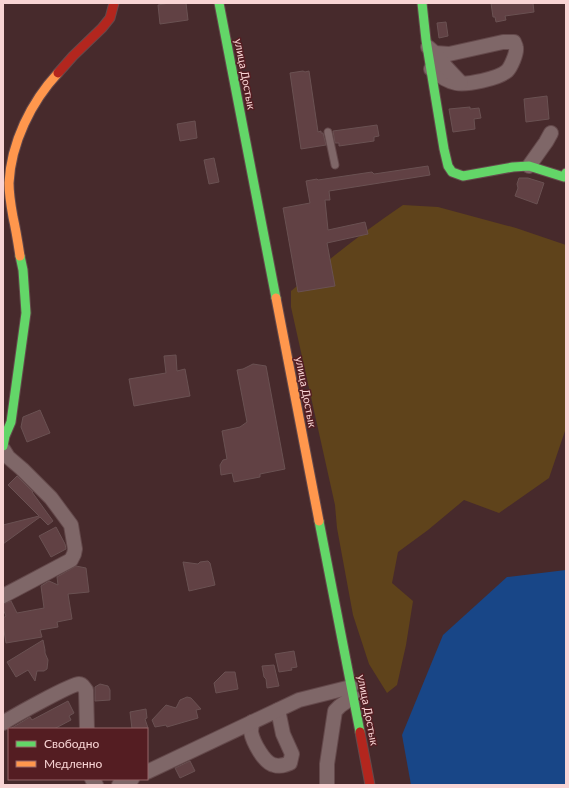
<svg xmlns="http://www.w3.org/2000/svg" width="569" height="788" viewBox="0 0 569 788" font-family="Lato,sans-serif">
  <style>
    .green { fill: #5f431b }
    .water { fill: #184687 }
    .building { fill: #614144; stroke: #6a5152 }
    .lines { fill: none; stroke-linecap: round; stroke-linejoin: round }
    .lane-casing { stroke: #64494b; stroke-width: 9 }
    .street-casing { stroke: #64494b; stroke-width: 16 }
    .fast-casing { stroke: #64494b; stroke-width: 11 }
    .slow-casing { stroke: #64494b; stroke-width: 11 }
    .jam-casing { stroke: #64494b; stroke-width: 11 }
    .lane { stroke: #7f6768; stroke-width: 7 }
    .street { stroke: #7f6768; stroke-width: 14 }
    .fast { stroke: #63d668; stroke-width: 9 }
    .slow { stroke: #ff974d; stroke-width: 9 }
    .jam { stroke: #b3261e; stroke-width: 9 }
    .labels { text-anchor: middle; stroke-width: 3; stroke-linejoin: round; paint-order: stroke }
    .street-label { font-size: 11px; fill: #f8d4d4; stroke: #541d22 }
  </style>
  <rect width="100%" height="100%" fill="#472a2c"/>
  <path class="green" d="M403,205L438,207L516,228L566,245V428L549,478L499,513L464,500L428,530L398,552L392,583L413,601L406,645L397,685L387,693L369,664L353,615L337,528L335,505L291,307V291C327,261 364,231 403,205Z"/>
  <polygon class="water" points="566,570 566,785 411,785 402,735 443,635 507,577"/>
  <g class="building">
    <polygon points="169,3 186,3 188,20 160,24 158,5"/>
    <polygon points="491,3 533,3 534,12 505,16 506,20 496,22 495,17 493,17"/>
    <polygon points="446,22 448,36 439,38 437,23"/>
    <polygon points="303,71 305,72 309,71 318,132 321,131 321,133 323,133 326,145 301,149 290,73"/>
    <polygon points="547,96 549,119 526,122 524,99"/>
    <polygon points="470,107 470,109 479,108 481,118 474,119 475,129 453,132 449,109"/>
    <polygon points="195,121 197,138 180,141 177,124"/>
    <polygon points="377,125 379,136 374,137 374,141 339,146 339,143 335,143 333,131"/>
    <polygon points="214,158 219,182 209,184 204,160"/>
    <polygon points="428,166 430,175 329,191 330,200 325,200 328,230 365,222 368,234 327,243 335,286 298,292 283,208 310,203 306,181 317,179 318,180 372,172 374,174"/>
    <polygon points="519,178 528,178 544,183 537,204 515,196 518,188 517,184"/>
    <polygon points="176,355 177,371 185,369 190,396 134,406 129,379 166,373 164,356"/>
    <polygon points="253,364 266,366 285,469 260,474 260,477 234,482 232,473 221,475 220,465 223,460 227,459 222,431 240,427 247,422 237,370 243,369"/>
    <polygon points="40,410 50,433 27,442 21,427 23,417"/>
    <polygon points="17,476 33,492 32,492 53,521 48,525 40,517 3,544 3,525 39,516 8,485"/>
    <polygon points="56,527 65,544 66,549 51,557 39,536"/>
    <polygon points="208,561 210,563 215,585 189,591 183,562 198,564 200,562"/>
    <polygon points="76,566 86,568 89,592 68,594 72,619 57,622 58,627 40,630 42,637 6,643 3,625 3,618 6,616 3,609 3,604 11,601 17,613 44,608 41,586 49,581 58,585 57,577"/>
    <polygon points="43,640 45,650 45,653 48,660 47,669 44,671 37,671 35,681 28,670 16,677 7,662"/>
    <polygon points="294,651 297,667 291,668 292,670 279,672 275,654"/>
    <polygon points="274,665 279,686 267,688 266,679 264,677 262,666"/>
    <polygon points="225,672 235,672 238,689 216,693 214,683"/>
    <polygon points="100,684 108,686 110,690 110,700 95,701 95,687"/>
    <polygon points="187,697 191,698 201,709 196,710 198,718 167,727 166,725 155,727 152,720 166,705 176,708 180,700"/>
    <polygon points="68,701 74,713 69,716 71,720 54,729 10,729 30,717 32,720"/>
    <polygon points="146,709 147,718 145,719 148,728 132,729 130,712"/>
    <polygon points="190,761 195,771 180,778 175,768"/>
  </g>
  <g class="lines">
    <defs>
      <polyline id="lane" points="328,132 335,165"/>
      <g id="street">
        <path d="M428,47L435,53L449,54L503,42H514C515,44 516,46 516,48C517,53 511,67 507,71C498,79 467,85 456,83C446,81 439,76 431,69"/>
        <polyline points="435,53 446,67 461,83"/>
        <polyline points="529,166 546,142 551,133"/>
        <polyline points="3,449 8,457 22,469 51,498 71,525 75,549 74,554 71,560 3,596"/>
        <path d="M252,722C252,725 251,729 251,732C253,742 264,763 274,765C280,767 285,765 290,763L292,754L283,734L278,710"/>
        <path d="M3,723C14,716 71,684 79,684C83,684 84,688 86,690L87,729"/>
        <polyline points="147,772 299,700 351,687"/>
        <polyline points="92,779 96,785"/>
        <polyline points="119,785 132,779"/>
        <polyline points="327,785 327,764 335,711 340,706 353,697"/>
      </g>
      <g id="fast">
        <polyline points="219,3 276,298"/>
        <polyline points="422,3 426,40 444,149 448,166 452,172 463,176 513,167 529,166 564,177 566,173"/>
        <polyline points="3,446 5,436 11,422 26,313 23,270 20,256"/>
        <polyline points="319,521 360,732"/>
      </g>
      <g id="slow">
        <path d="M20,256C18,243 16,230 13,217C11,206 9,194 9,183C11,143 31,102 58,73"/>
        <polyline points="276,298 319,521"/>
      </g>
      <g id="jam">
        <polyline points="58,73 73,56 102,28 110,18 114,3"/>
        <polyline points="360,732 370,785"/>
      </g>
    </defs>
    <use href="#lane" class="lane-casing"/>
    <use href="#street" class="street-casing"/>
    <use href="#fast" class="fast-casing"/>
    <use href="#slow" class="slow-casing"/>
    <use href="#jam" class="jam-casing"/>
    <use href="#lane" class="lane"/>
    <use href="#street" class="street"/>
    <use href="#fast" class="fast"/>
    <use href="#slow" class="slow"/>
    <use href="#jam" class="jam"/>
  </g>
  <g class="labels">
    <g class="street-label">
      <text transform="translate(245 74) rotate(79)" y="4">улица Достык</text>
      <text transform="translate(306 392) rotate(79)" y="4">улица Достык</text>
      <text transform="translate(368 710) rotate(79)" y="4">улица Достык</text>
    </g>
  </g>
  <rect width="569" height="788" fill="none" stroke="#f8d4d4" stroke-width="8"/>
  <rect x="8" y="728" width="140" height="52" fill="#541d22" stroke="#966669"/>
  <rect x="16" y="741" width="20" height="6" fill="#63d668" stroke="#966669"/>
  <text x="44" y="748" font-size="12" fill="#f8d4d4">Свободно</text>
  <rect x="16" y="761" width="20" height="6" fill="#ff974d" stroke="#966669"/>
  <text x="44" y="768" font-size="12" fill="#f8d4d4">Медленно</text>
</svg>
